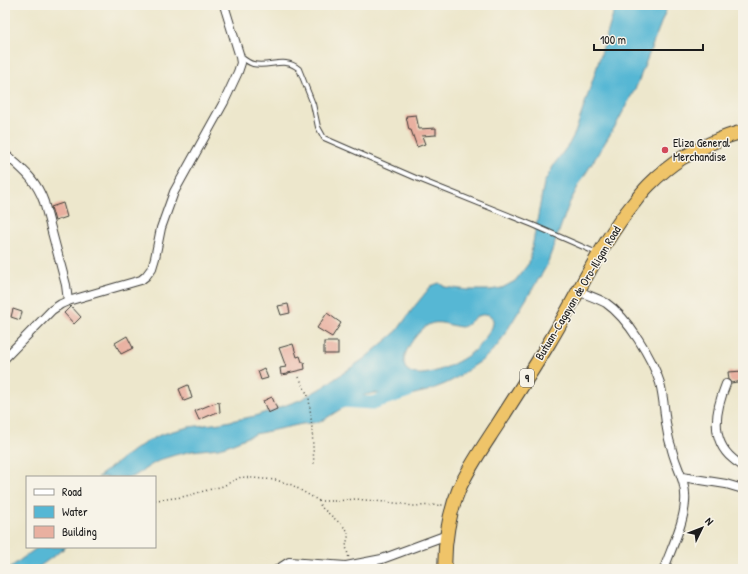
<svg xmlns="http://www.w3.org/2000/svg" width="748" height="574" viewBox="0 0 748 574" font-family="'Patrick Hand',sans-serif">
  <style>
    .water { fill: #56b7d4; stroke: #396a78; fill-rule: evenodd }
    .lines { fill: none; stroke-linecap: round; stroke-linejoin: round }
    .river { stroke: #56b7d4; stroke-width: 13 }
    .building { fill: #e9b0a0 }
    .service-casing { stroke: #3b3a36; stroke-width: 6 }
    .minor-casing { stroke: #3b3a36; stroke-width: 10 }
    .trunk-casing { stroke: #3b3a36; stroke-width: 15 }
    .path { stroke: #3b3a36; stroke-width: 1.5; stroke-dasharray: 1 3; stroke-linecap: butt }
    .service { stroke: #fff; stroke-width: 4 }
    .minor { stroke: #fff; stroke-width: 8 }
    .trunk { stroke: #efc469; stroke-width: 13 }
    .poi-dot { fill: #d1495b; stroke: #f7f3e8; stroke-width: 1.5 }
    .labels { text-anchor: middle; stroke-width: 3; stroke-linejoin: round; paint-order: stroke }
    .shield { fill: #f7f3e8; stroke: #5e5c59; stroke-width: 1 }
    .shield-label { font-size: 11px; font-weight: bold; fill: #1c1c1c }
    .poi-label { font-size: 12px; fill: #1c1c1c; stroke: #f7f3e8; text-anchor: start }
    .street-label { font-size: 12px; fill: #1c1c1c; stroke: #f7f3e8 }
  </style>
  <rect width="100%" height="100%" fill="#f7f3e8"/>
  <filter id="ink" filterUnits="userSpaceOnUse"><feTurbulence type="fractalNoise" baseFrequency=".025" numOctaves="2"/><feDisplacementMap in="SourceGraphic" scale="8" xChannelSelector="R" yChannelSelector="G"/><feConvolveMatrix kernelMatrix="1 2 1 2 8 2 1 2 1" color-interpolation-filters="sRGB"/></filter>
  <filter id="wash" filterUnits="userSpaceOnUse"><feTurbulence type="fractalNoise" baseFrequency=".012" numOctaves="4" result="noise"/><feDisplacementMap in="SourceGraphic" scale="16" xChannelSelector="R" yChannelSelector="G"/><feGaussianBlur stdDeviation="0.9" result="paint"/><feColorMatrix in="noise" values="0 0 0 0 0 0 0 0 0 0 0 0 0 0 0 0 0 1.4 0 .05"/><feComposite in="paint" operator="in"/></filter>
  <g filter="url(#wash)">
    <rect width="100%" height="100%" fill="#ede7cc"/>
    <g class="water">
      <path d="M616,5H668L637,85L616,125L581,181L569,204L546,267L498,345L484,359L453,380L445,384L427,391L406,396H396L375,393L365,395L357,399L320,422L302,424L255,434L226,446L218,448L192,451L175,455L162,459L151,465L133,477H98L134,450L148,441L160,435L173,431L189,427L221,423L255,416L300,400L323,387L365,358L397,331L414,307L431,286L439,283L445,287L468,290H490L502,288L515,281L529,263L535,232L544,183L555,163L569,144L575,133L596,70ZM487,314L492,317C492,319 494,321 493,323C493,327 490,331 488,334C483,341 477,349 470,354C458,363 425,380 410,372C393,363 416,332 428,325C438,319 450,326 461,327C467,327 471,320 476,317C479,315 483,315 487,314Z"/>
      <polygon points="38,547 66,547 36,569 8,569"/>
    </g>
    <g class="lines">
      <polyline class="river" points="336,403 344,401 372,403 408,391"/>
    </g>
    <g id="blocks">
      <g class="building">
        <polygon points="416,115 419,129 436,128 436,135 422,136 425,144 417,147 411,130 409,130 406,116"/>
        <polygon points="63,203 67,217 55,221 51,207"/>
        <polygon points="288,304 290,313 281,315 278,306"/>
        <polygon points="71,306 81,317 74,324 64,313"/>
        <polygon points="13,309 22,312 20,320 11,317"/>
        <polygon points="327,313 341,323 332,337 317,328"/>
        <polygon points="127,336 133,348 121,354 115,343"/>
        <rect x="324" y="342" width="14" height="12"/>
        <polygon points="293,344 297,357 300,356 302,362 304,362 305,369 288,373 288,374 281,375 280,368 286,367 279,348"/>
        <polygon points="264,368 268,378 261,380 258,371"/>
        <polygon points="743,371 743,381 731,383 729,380 728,372"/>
        <polygon points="188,385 192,398 184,401 179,389"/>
        <polygon points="272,397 277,409 268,413 263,401"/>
        <polygon points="219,402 220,412 215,413 199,420 195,411 212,404"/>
      </g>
    </g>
  </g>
  <g filter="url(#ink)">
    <use href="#blocks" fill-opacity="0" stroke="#3b3a36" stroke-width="1"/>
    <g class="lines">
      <defs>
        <path id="service" d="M241,57C245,60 249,63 253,64C269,68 285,56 299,69L313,104L318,127L324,138L416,178L533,225L597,253"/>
        <g id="minor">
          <path d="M5,154C22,169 36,179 44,202L66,285L68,301"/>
          <path d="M578,291C587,295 597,298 606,303C628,318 652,358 660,383C664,398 664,413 667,429C668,435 669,441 671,446C675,466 687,481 685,502C684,523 671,549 664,569"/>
          <polyline points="5,358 52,310 61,304 68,301 141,280 146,276 152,268 155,258 161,228 174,192 224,102 238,72 241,63 240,57 224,5"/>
          <path d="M726,384C716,409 709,439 733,459C736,462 740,464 743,466"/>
          <polyline points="682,477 726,484 743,489"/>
          <polyline points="278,569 289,562 346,566 382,559 447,535"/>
        </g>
        <path id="trunk" d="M445,569C444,543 449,513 459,489C469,467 483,447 496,427C514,399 532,371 549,343C575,300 596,253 626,213C634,203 641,193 649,185C659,175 671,165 682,158C691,153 700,149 709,144C720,139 731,134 743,132"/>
      </defs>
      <use href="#service" class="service-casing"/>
      <use href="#minor" class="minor-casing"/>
      <use href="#trunk" class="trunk-casing"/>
      <g class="path">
        <polyline points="299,377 309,398 312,428 314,465"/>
        <polyline points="155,500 167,499 182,497 223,486 241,477 276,480 292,485 319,501 336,501 356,499 365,500 404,504 412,506 443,505"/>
        <polyline points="319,501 321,507 342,525 348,531 348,537 346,546 348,555 349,558"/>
      </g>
      <use href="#service" class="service"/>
      <use href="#minor" class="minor"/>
      <use href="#trunk" class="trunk"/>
    </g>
  </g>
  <circle class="poi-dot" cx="665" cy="150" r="4"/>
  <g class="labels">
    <rect class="shield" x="520" y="369" width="14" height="18" rx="3"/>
    <g class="shield-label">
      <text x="527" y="382">9</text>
    </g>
    <g class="poi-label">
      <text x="673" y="147">Eliza General<tspan x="673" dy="14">Merchandise</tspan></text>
    </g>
    <g class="street-label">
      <text transform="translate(578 293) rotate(-59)" y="4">Butuan-Cagayan de Oro-Iligan Road</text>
    </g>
  </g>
  <rect width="748" height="574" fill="none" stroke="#f7f3e8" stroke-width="20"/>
  <rect x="26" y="476" width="130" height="72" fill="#f7f3e8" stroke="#9f9d96"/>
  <rect x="34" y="489" width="20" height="6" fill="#ffffff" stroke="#9f9d96"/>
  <text x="62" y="496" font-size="12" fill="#1c1c1c">Road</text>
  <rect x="34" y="506" width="20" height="12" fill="#56b7d4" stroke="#9f9d96"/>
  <text x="62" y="516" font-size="12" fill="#1c1c1c">Water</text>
  <rect x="34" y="526" width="20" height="12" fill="#e9b0a0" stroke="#9f9d96"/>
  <text x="62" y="536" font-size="12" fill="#1c1c1c">Building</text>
  <g transform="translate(702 528) rotate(47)" stroke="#f7f3e8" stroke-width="3" paint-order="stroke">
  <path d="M0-3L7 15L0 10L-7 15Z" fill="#1c1c1c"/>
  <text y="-6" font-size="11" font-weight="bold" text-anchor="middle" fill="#1c1c1c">N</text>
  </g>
  <path d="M594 44v6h109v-6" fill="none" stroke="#1c1c1c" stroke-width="2"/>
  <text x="600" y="44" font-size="12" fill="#1c1c1c" stroke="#f7f3e8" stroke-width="3" paint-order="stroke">100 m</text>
</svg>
